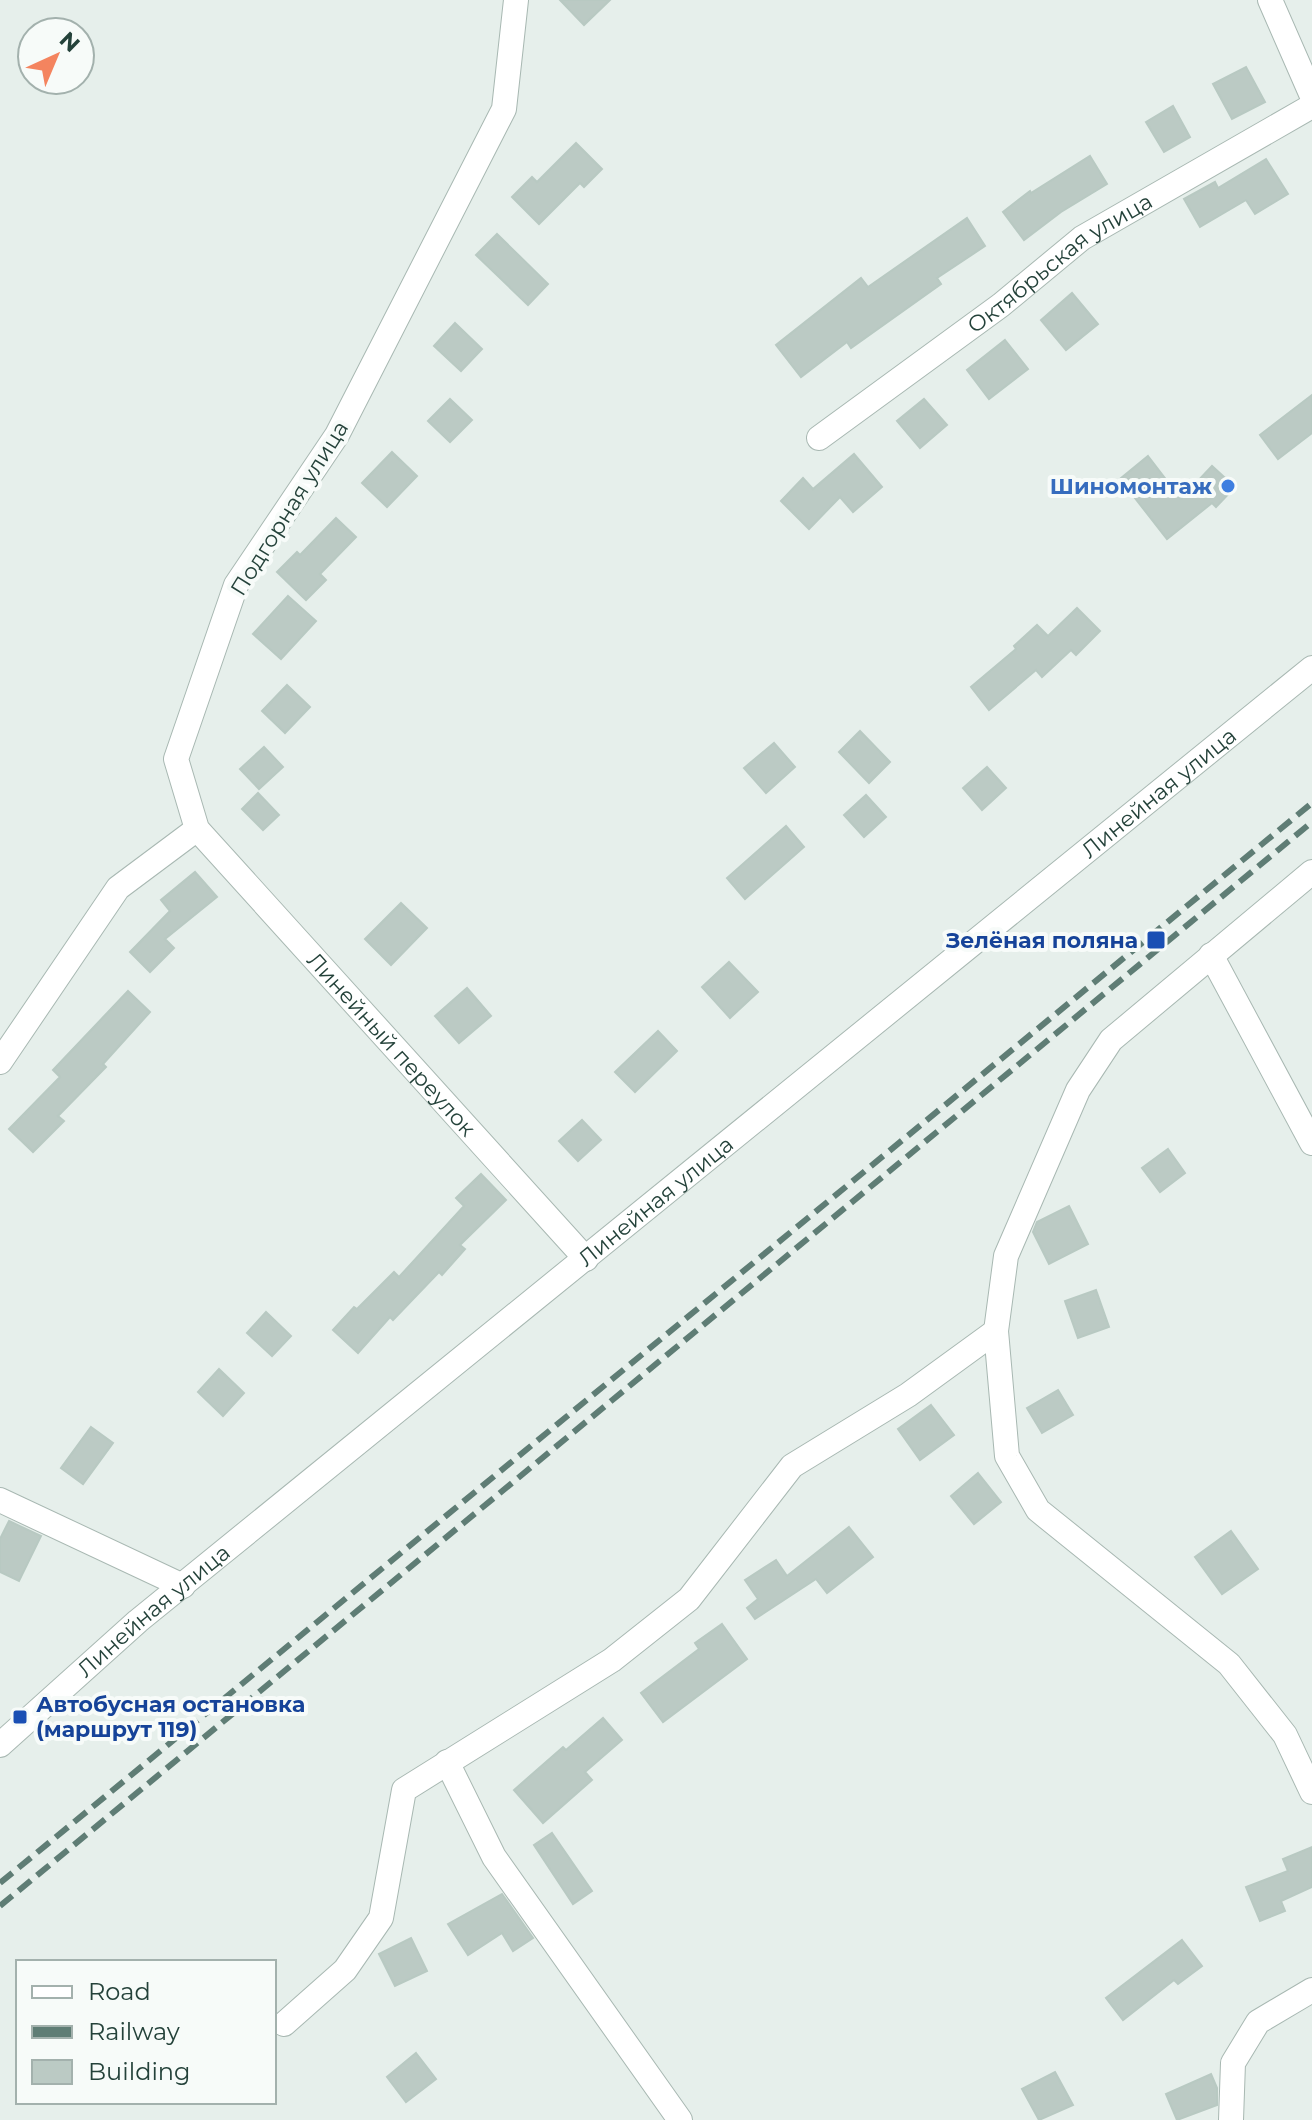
<svg xmlns="http://www.w3.org/2000/svg" width="1312" height="2120" viewBox="0 0 1312 2120" font-family="Montserrat,sans-serif">
  <style>
    .building { fill: #bbcac4; stroke: #b8c9c2; stroke-width: 2 }
    .lines { fill: none; stroke-linecap: round; stroke-linejoin: round }
    .minor-casing { stroke: #a8b8b2; stroke-width: 26 }
    .tertiary-casing { stroke: #a8b8b2; stroke-width: 26 }
    .minor { stroke: #fff; stroke-width: 24 }
    .tertiary { stroke: #fff; stroke-width: 24 }
    .rail { stroke: #5f7d75; stroke-width: 6; stroke-dasharray: 16 8; stroke-linecap: butt }
    .shop-dot { fill: #3f7fe0; stroke: #f7fbf9; stroke-width: 3 }
    .transit-dot { fill: #1a4fb4; stroke: #f7fbf9; stroke-width: 3 }
    .labels { text-anchor: middle; stroke-width: 8; stroke-linejoin: round; paint-order: stroke }
    .street-label { font-size: 22px; fill: #24423a; stroke: #f7fbf9 }
    .shop-label { font-size: 22px; font-weight: bold; fill: #366cbe; stroke: #f7fbf9; text-anchor: end }
    .transit-label { font-size: 22px; font-weight: bold; fill: #164399; stroke: #f7fbf9; text-anchor: end }
  </style>
  <rect width="100%" height="100%" fill="#e6efeb"/>
  <g class="building">
    <polygon points="560,0 610,0 584,25"/>
    <polygon points="1246,67 1265,102 1232,119 1213,84"/>
    <polygon points="1173,106 1190,137 1164,152 1146,122"/>
    <polygon points="576,143 602,169 584,187 580,183 539,224 512,197 532,177 537,182"/>
    <polygon points="1090,156 1107,184 1061,212 1024,240 1003,212 1030,191 1031,193"/>
    <polygon points="1266,159 1288,194 1255,214 1246,200 1200,227 1184,199 1215,182 1218,188"/>
    <polygon points="967,218 985,246 937,278 941,284 851,348 847,342 801,377 776,345 861,278 868,287"/>
    <polygon points="497,234 548,284 528,305 476,255"/>
    <polygon points="1072,293 1098,324 1066,350 1041,320"/>
    <polygon points="455,323 482,349 461,371 434,346"/>
    <polygon points="1005,340 1028,369 989,399 967,370"/>
    <polygon points="1312,395 1312,433 1278,459 1260,435"/>
    <polygon points="450,399 472,420 450,442 428,421"/>
    <polygon points="924,399 947,425 920,448 897,421"/>
    <polygon points="392,452 417,476 387,507 362,483"/>
    <polygon points="854,454 882,487 853,512 840,497 809,529 781,501 803,478 813,489"/>
    <polygon points="1148,456 1181,499 1212,466 1235,487 1216,507 1212,503 1167,539 1120,479"/>
    <polygon points="336,518 356,537 320,574 326,580 306,600 277,572 297,552 300,555"/>
    <polygon points="288,596 316,621 281,659 253,634"/>
    <polygon points="1077,608 1100,631 1076,655 1071,650 1042,677 1036,670 989,710 971,687 1016,649 1014,646 1037,625 1048,636"/>
    <polygon points="287,685 310,707 285,733 262,711"/>
    <polygon points="860,731 890,762 869,783 839,752"/>
    <polygon points="774,743 795,767 766,793 744,768"/>
    <polygon points="264,747 283,767 259,789 240,769"/>
    <polygon points="987,767 1006,788 982,810 963,788"/>
    <polygon points="258,793 279,815 263,830 242,809"/>
    <polygon points="866,795 886,817 864,837 844,815"/>
    <polygon points="786,826 804,847 745,899 727,878"/>
    <polygon points="195,872 217,897 165,939 174,948 150,972 130,952 170,911 161,900"/>
    <polygon points="401,903 427,928 391,965 365,939"/>
    <polygon points="729,962 758,992 730,1018 702,987"/>
    <polygon points="467,988 491,1016 459,1043 435,1016"/>
    <polygon points="128,991 150,1012 103,1064 106,1067 58,1116 64,1121 33,1152 9,1129 60,1077 53,1070"/>
    <polygon points="658,1031 677,1051 635,1092 615,1072"/>
    <polygon points="582,1120 601,1140 578,1161 559,1141"/>
    <polygon points="1168,1149 1185,1173 1160,1192 1142,1168"/>
    <polygon points="481,1174 506,1200 460,1245 465,1249 442,1275 439,1272 393,1320 390,1317 358,1353 333,1330 354,1307 357,1309 394,1272 399,1277 464,1206 456,1198"/>
    <polygon points="1069,1206 1088,1244 1049,1264 1033,1232 1037,1222"/>
    <polygon points="1096,1290 1109,1327 1078,1338 1065,1301"/>
    <polygon points="266,1312 291,1336 272,1356 247,1333"/>
    <polygon points="219,1369 244,1393 223,1416 198,1392"/>
    <polygon points="1058,1390 1073,1415 1042,1433 1027,1408"/>
    <polygon points="931,1405 954,1435 920,1460 898,1429"/>
    <polygon points="91,1427 113,1443 83,1484 61,1468"/>
    <polygon points="978,1473 1001,1502 974,1524 951,1496"/>
    <polygon points="9,1521 41,1536 19,1581 0,1572 0,1539"/>
    <polygon points="849,1527 873,1557 827,1593 816,1579 755,1619 747,1608 758,1599 745,1580 776,1560 787,1576"/>
    <polygon points="1231,1531 1258,1569 1222,1594 1195,1557"/>
    <polygon points="722,1624 747,1659 663,1722 641,1693 699,1649 695,1643"/>
    <polygon points="603,1718 622,1740 585,1772 592,1780 543,1823 514,1790 563,1747 566,1750"/>
    <polygon points="552,1833 592,1891 573,1904 534,1845"/>
    <polygon points="1312,1847 1312,1887 1281,1901 1285,1911 1260,1921 1246,1887 1288,1871 1283,1859"/>
    <polygon points="502,1894 533,1938 513,1951 502,1933 468,1955 448,1924"/>
    <polygon points="411,1938 427,1971 395,1986 379,1954"/>
    <polygon points="1182,1940 1202,1966 1178,1984 1174,1980 1123,2020 1106,1998"/>
    <polygon points="416,2053 436,2079 406,2102 387,2077"/>
    <polygon points="1055,2072 1073,2105 1039,2120 1022,2089"/>
    <polygon points="1211,2074 1217,2088 1217,2105 1177,2120 1166,2094"/>
  </g>
  <g class="lines">
    <defs>
      <g id="minor">
        <path id="s1" d="M516,0L504,109L337,435L236,585L176,759L197,829L586,1259"/>
        <path id="s2" d="M819,438L1001,305L1082,238L1312,106"/>
        <polyline points="1312,872 1111,1040 1078,1090 1006,1256 996,1331 1007,1456 1038,1510 1229,1664 1285,1735 1312,1792"/>
        <polyline points="1211,955 1312,1143"/>
        <polyline points="0,1062 118,888 197,829"/>
        <polyline points="0,1500 183,1586"/>
        <polyline points="447,1762 494,1857 680,2120"/>
        <polyline points="284,2024 345,1970 381,1918 404,1790 612,1660 689,1599 792,1466 908,1395 996,1331"/>
        <polyline points="1231,2120 1233,2063 1258,2022 1312,1990"/>
      </g>
      <g id="tertiary">
        <polyline points="1270,0 1312,96"/>
        <path id="s3" d="M0,1745L138,1621L1312,668"/>
      </g>
    </defs>
    <use href="#minor" class="minor-casing"/>
    <use href="#tertiary" class="tertiary-casing"/>
    <use href="#minor" class="minor"/>
    <use href="#tertiary" class="tertiary"/>
    <g class="rail">
      <polyline points="0,1883 1312,803"/>
      <polyline points="0,1906 1312,822"/>
    </g>
  </g>
  <circle class="shop-dot" cx="1228" cy="486" r="8"/>
  <g class="transit-dot">
    <rect x="1146" y="930" width="20" height="20" rx="4"/>
    <rect x="12" y="1709" width="16" height="16" rx="4"/>
  </g>
  <g class="labels">
    <g class="street-label">
      <text dy="8" stroke="none"><textPath href="#s2" startOffset="298">Октябрьская улица</textPath></text>
      <text transform="translate(289 508) rotate(-58)" y="8">Подгорная улица</text>
      <text dy="8" stroke="none"><textPath href="#s3" startOffset="1500">Линейная улица</textPath></text>
      <text dy="8" stroke="none"><textPath href="#s1" startOffset="1204">Линейный переулок</textPath></text>
      <text dy="8" stroke="none"><textPath href="#s3" startOffset="852">Линейная улица</textPath></text>
      <text dy="8" stroke="none"><textPath href="#s3" startOffset="204">Линейная улица</textPath></text>
    </g>
    <g class="shop-label">
      <text x="1212" y="494">Шиномонтаж</text>
    </g>
    <g class="transit-label">
      <text x="1138" y="948">Зелёная поляна</text>
      <text x="36" y="1712" text-anchor="start">Автобусная остановка<tspan x="36" dy="25">(маршрут 119)</tspan></text>
    </g>
  </g>
  <rect x="16" y="1960" width="260" height="144" fill="#f7fbf9" stroke="#a3b1ad" stroke-width="2"/>
  <rect x="32" y="1986" width="40" height="12" fill="#ffffff" stroke="#a3b1ad" stroke-width="2"/>
  <text x="88" y="2000" font-size="24" fill="#24423a">Road</text>
  <rect x="32" y="2026" width="40" height="12" fill="#5f7d75" stroke="#a3b1ad" stroke-width="2"/>
  <text x="88" y="2040" font-size="24" fill="#24423a">Railway</text>
  <rect x="32" y="2060" width="40" height="24" fill="#bbcac4" stroke="#a3b1ad" stroke-width="2"/>
  <text x="88" y="2080" font-size="24" fill="#24423a">Building</text>
  <g transform="translate(56 56) rotate(44)"><circle r="38" fill="#f7fbf9" stroke="#a3b1ad" stroke-width="2"/>
  <path d="M0-6L14 30L0 20L-14 30Z" fill="#f4845f"/>
  <text y="-12" font-size="22" font-weight="bold" text-anchor="middle" fill="#24423a">N</text>
  </g>
</svg>
